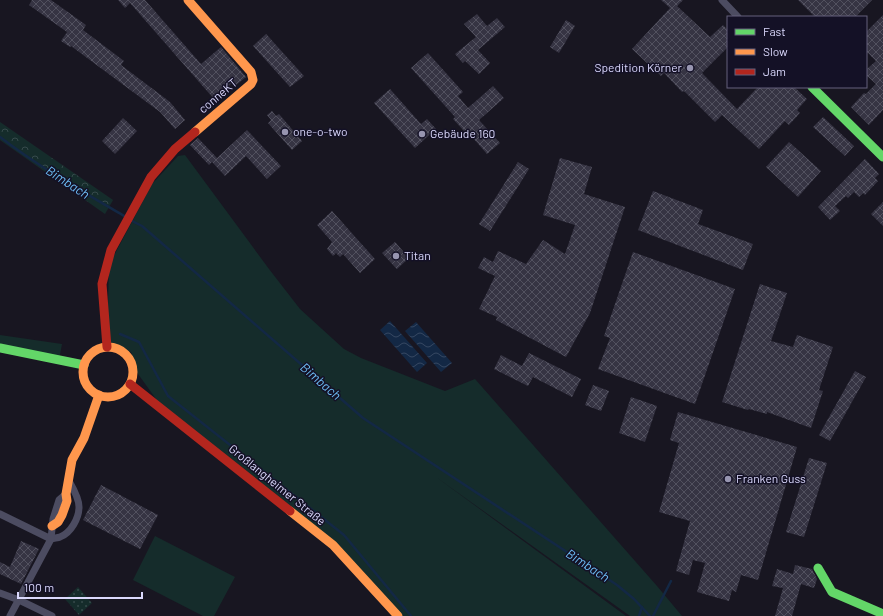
<svg xmlns="http://www.w3.org/2000/svg" width="883" height="616" viewBox="0 0 883 616" font-family="Barlow,sans-serif">
  <style>
    .grass { fill: #152c2b }
    .forest { fill: url(#forest-crowns) }
    .park { fill: url(#park-dots) }
    .water { fill: url(#water-waves) }
    .lines { fill: none; stroke-linecap: round; stroke-linejoin: round }
    .stream { stroke: #132845; stroke-width: 2.5 }
    .building { fill: url(#building-cross-hatch) }
    .street { stroke: #4c4c61; stroke-width: 7 }
    .fast { stroke: #63d668; stroke-width: 9 }
    .slow { stroke: #ff974d; stroke-width: 9 }
    .jam { stroke: #b3261e; stroke-width: 9 }
    .poi-dot { fill: #9795b0; stroke: #141126; stroke-width: 1.5 }
    .labels { text-anchor: middle; stroke-width: 3; stroke-linejoin: round; paint-order: stroke }
    .poi-label { font-size: 12px; fill: #dbd9fd; stroke: #141126; text-anchor: start }
    .street-label { font-size: 12px; fill: #dbd9fd; stroke: #141126 }
    .water-label { font-size: 13px; font-style: italic; fill: #6dbef6; stroke: #141126 }
  </style>
  <defs>
    <pattern id="forest-crowns" width="20" height="18" patternUnits="userSpaceOnUse"><rect width="20" height="18" fill="#152c2b"/><path d="M2 6a3 3 0 1 1 6 0M12 15a3 3 0 1 1 6 0" fill="none" stroke="#364a4b"/></pattern>
    <pattern id="park-dots" width="8" height="8" patternUnits="userSpaceOnUse"><rect width="8" height="8" fill="#152c2b"/><path d="M2 2h.1M6 6h.1" fill="none" stroke="#364a4b" stroke-width="1.8" stroke-linecap="round"/></pattern>
    <pattern id="water-waves" width="16" height="10" patternUnits="userSpaceOnUse"><rect width="16" height="10" fill="#132845"/><path d="M0 5q4-4 8 0t8 0" fill="none" stroke="#354761"/></pattern>
    <pattern id="building-cross-hatch" width="8" height="8" patternUnits="userSpaceOnUse"><rect width="8" height="8" fill="#363443"/><path d="M0 0l8 8M0 8l8-8" fill="none" stroke="#52515f"/></pattern>
  </defs>
  <rect width="100%" height="100%" fill="#181621"/>
  <g class="grass">
    <polygon points="185,155 269,269 300,309 344,349 361,358 445,391 475,379 657,586 682,616 630,616 436,477 626,616 401,616 336,544 159,403 138,374 131,352 107,342 109,265 152,184 178,156"/>
    <polygon points="0,335 62,344 59,360 0,350"/>
    <polygon points="155,536 235,577 214,616 203,616 133,580"/>
  </g>
  <polygon class="forest" points="0,122 113,200 105,214 0,140"/>
  <polygon class="park" points="78,587 92,603 79,615 65,599"/>
  <g class="water">
    <polygon points="390,321 427,363 417,372 380,330"/>
    <polygon points="416,322 452,363 441,372 405,331"/>
  </g>
  <g class="lines">
    <g class="stream">
      <path d="M0,137C39,167 83,192 126,217"/>
      <polyline points="130,220 142,226 363,418 617,585 634,599 650,616"/>
      <polyline points="120,334 139,342 168,396 344,535 411,616"/>
      <polyline points="639,616 642,607"/>
      <polyline points="653,616 671,581"/>
    </g>
  </g>
  <g class="building">
    <polygon points="32,0 51,0 86,25 83,30 124,61 121,65 170,102 185,120 175,129 160,112 71,46 70,47 61,41 67,32 29,5"/>
    <polygon points="118,0 145,0 201,64 221,47 246,77 235,86 233,82 214,99 130,3 125,8"/>
    <polygon points="661,0 683,0 677,6 710,37 723,25 728,30 728,47 702,73 737,109 758,87 794,87 807,99 797,110 800,113 789,125 785,121 759,149 722,115 715,122 684,91 682,92 664,73 661,76 632,49 670,8"/>
    <polygon points="798,0 872,0 855,17 815,17"/>
    <polygon points="477,14 487,26 497,18 505,27 478,50 490,63 479,74 465,61 463,63 455,54 476,37 464,24"/>
    <polygon points="883,15 883,110 869,125 851,107 864,93 866,94 876,84 866,75 866,70 876,61 866,51 866,32"/>
    <polygon points="566,20 575,26 559,53 550,47"/>
    <polygon points="266,34 304,76 290,87 253,46"/>
    <polygon points="428,53 463,92 458,96 468,108 493,86 504,98 479,120 500,143 487,154 466,130 464,131 453,119 455,117 411,68"/>
    <polygon points="390,89 421,124 427,119 436,129 415,148 374,103"/>
    <polygon points="272,111 276,116 279,114 302,141 292,150 268,123 271,120 267,115"/>
    <polygon points="823,117 854,146 845,156 813,127"/>
    <polygon points="123,118 137,131 115,154 102,141"/>
    <polygon points="247,130 281,166 267,179 246,156 225,176 212,162 209,165 190,145 198,138 217,158"/>
    <polygon points="789,142 821,171 798,197 766,167"/>
    <polygon points="560,158 592,167 584,194 625,207 590,313 566,357 496,320 497,317 479,309 495,276 478,268 484,257 493,262 498,251 526,264 543,240 565,254 575,225 543,215"/>
    <polygon points="865,159 879,174 875,178 878,181 865,195 863,193 859,197 854,192 848,198 846,196 835,206 840,211 830,220 818,207"/>
    <polygon points="518,162 529,169 490,231 479,224"/>
    <polygon points="653,191 703,210 698,224 753,244 743,270 638,230"/>
    <polygon points="883,202 883,226 871,214"/>
    <polygon points="332,211 375,259 360,273 343,254 340,257 336,253 333,256 327,249 332,242 317,225"/>
    <polygon points="395,242 409,258 397,269 382,253"/>
    <polygon points="633,252 735,289 695,404 598,369 610,338 604,336"/>
    <polygon points="760,284 787,293 771,341 793,347 797,335 833,347 819,390 823,391 811,428 767,412 767,414 749,409 748,410 722,402"/>
    <polygon points="529,353 581,379 572,397 533,377 528,386 494,369 501,355 522,366"/>
    <polygon points="855,371 866,377 830,441 819,435"/>
    <polygon points="593,385 609,391 601,411 585,405"/>
    <polygon points="631,397 657,406 645,442 619,433"/>
    <polygon points="678,412 797,447 758,580 741,575 736,592 732,590 729,601 697,592 705,563 693,560 689,575 676,571 690,521 659,512 679,443 670,440"/>
    <polygon points="809,458 827,463 804,537 786,532"/>
    <polygon points="101,485 158,515 140,549 83,520"/>
    <polygon points="21,541 39,549 21,584 0,574 0,562 10,567"/>
    <polygon points="795,565 812,569 817,579 814,588 801,584 792,616 775,616 783,588 772,586 777,569 793,574"/>
  </g>
  <g class="lines">
    <g class="street">
      <polyline points="722,0 738,17"/>
      <path d="M0,514L51,539C54,538 58,538 60,537C71,533 79,518 79,507C79,498 73,488 69,481"/>
      <polyline points="0,593 19,600 52,616"/>
      <polyline points="10,616 51,539 53,519 59,500 66,494"/>
    </g>
    <g class="fast">
      <polyline points="812,87 883,157"/>
      <polyline points="0,348 84,365"/>
      <polyline points="818,568 832,592 883,614"/>
    </g>
    <g class="slow">
      <polyline points="188,0 251,72 253,80 251,84 195,132"/>
      <circle cx="108" cy="372" r="25"/>
      <polyline points="290,511 333,545 398,616"/>
      <polyline points="52,526 58,522 62,515 67,501 66,494 72,460 84,438 99,395"/>
    </g>
    <g class="jam">
      <polyline points="107,347 102,284 111,250 151,177 175,149 195,132"/>
      <polyline points="130,384 290,511"/>
    </g>
  </g>
  <g class="poi-dot">
    <circle cx="690" cy="68" r="4"/>
    <circle cx="285" cy="132" r="4"/>
    <circle cx="422" cy="134" r="4"/>
    <circle cx="396" cy="256" r="4"/>
    <circle cx="728" cy="479" r="4"/>
  </g>
  <g class="labels">
    <g class="poi-label">
      <text x="682" y="72" text-anchor="end">Spedition Körner</text>
      <text x="293" y="136">one-o-two</text>
      <text x="430" y="138">Gebäude 160</text>
      <text x="404" y="260">Titan</text>
      <text x="736" y="483">Franken Guss</text>
    </g>
    <g class="street-label">
      <text transform="translate(218 96) rotate(-40)" y="4">conneKT</text>
      <text transform="translate(277 485) rotate(39)" y="4">Großlangheimer Straße</text>
    </g>
    <g class="water-label">
      <text transform="translate(68 182) rotate(33)" y="5">Bimbach</text>
      <text transform="translate(321 381) rotate(41)" y="5">Bimbach</text>
      <text transform="translate(588 565) rotate(33)" y="5">Bimbach</text>
    </g>
  </g>
  <rect x="727" y="16" width="140" height="72" fill="#141126" stroke="#64617c"/>
  <rect x="735" y="29" width="20" height="6" fill="#63d668" stroke="#64617c"/>
  <text x="763" y="36" font-size="12" fill="#dbd9fd">Fast</text>
  <rect x="735" y="49" width="20" height="6" fill="#ff974d" stroke="#64617c"/>
  <text x="763" y="56" font-size="12" fill="#dbd9fd">Slow</text>
  <rect x="735" y="69" width="20" height="6" fill="#b3261e" stroke="#64617c"/>
  <text x="763" y="76" font-size="12" fill="#dbd9fd">Jam</text>
  <path d="M18 592v6h124v-6" fill="none" stroke="#dbd9fd" stroke-width="2"/>
  <text x="24" y="592" font-size="12" fill="#dbd9fd" stroke="#141126" stroke-width="3" paint-order="stroke">100 m</text>
</svg>
